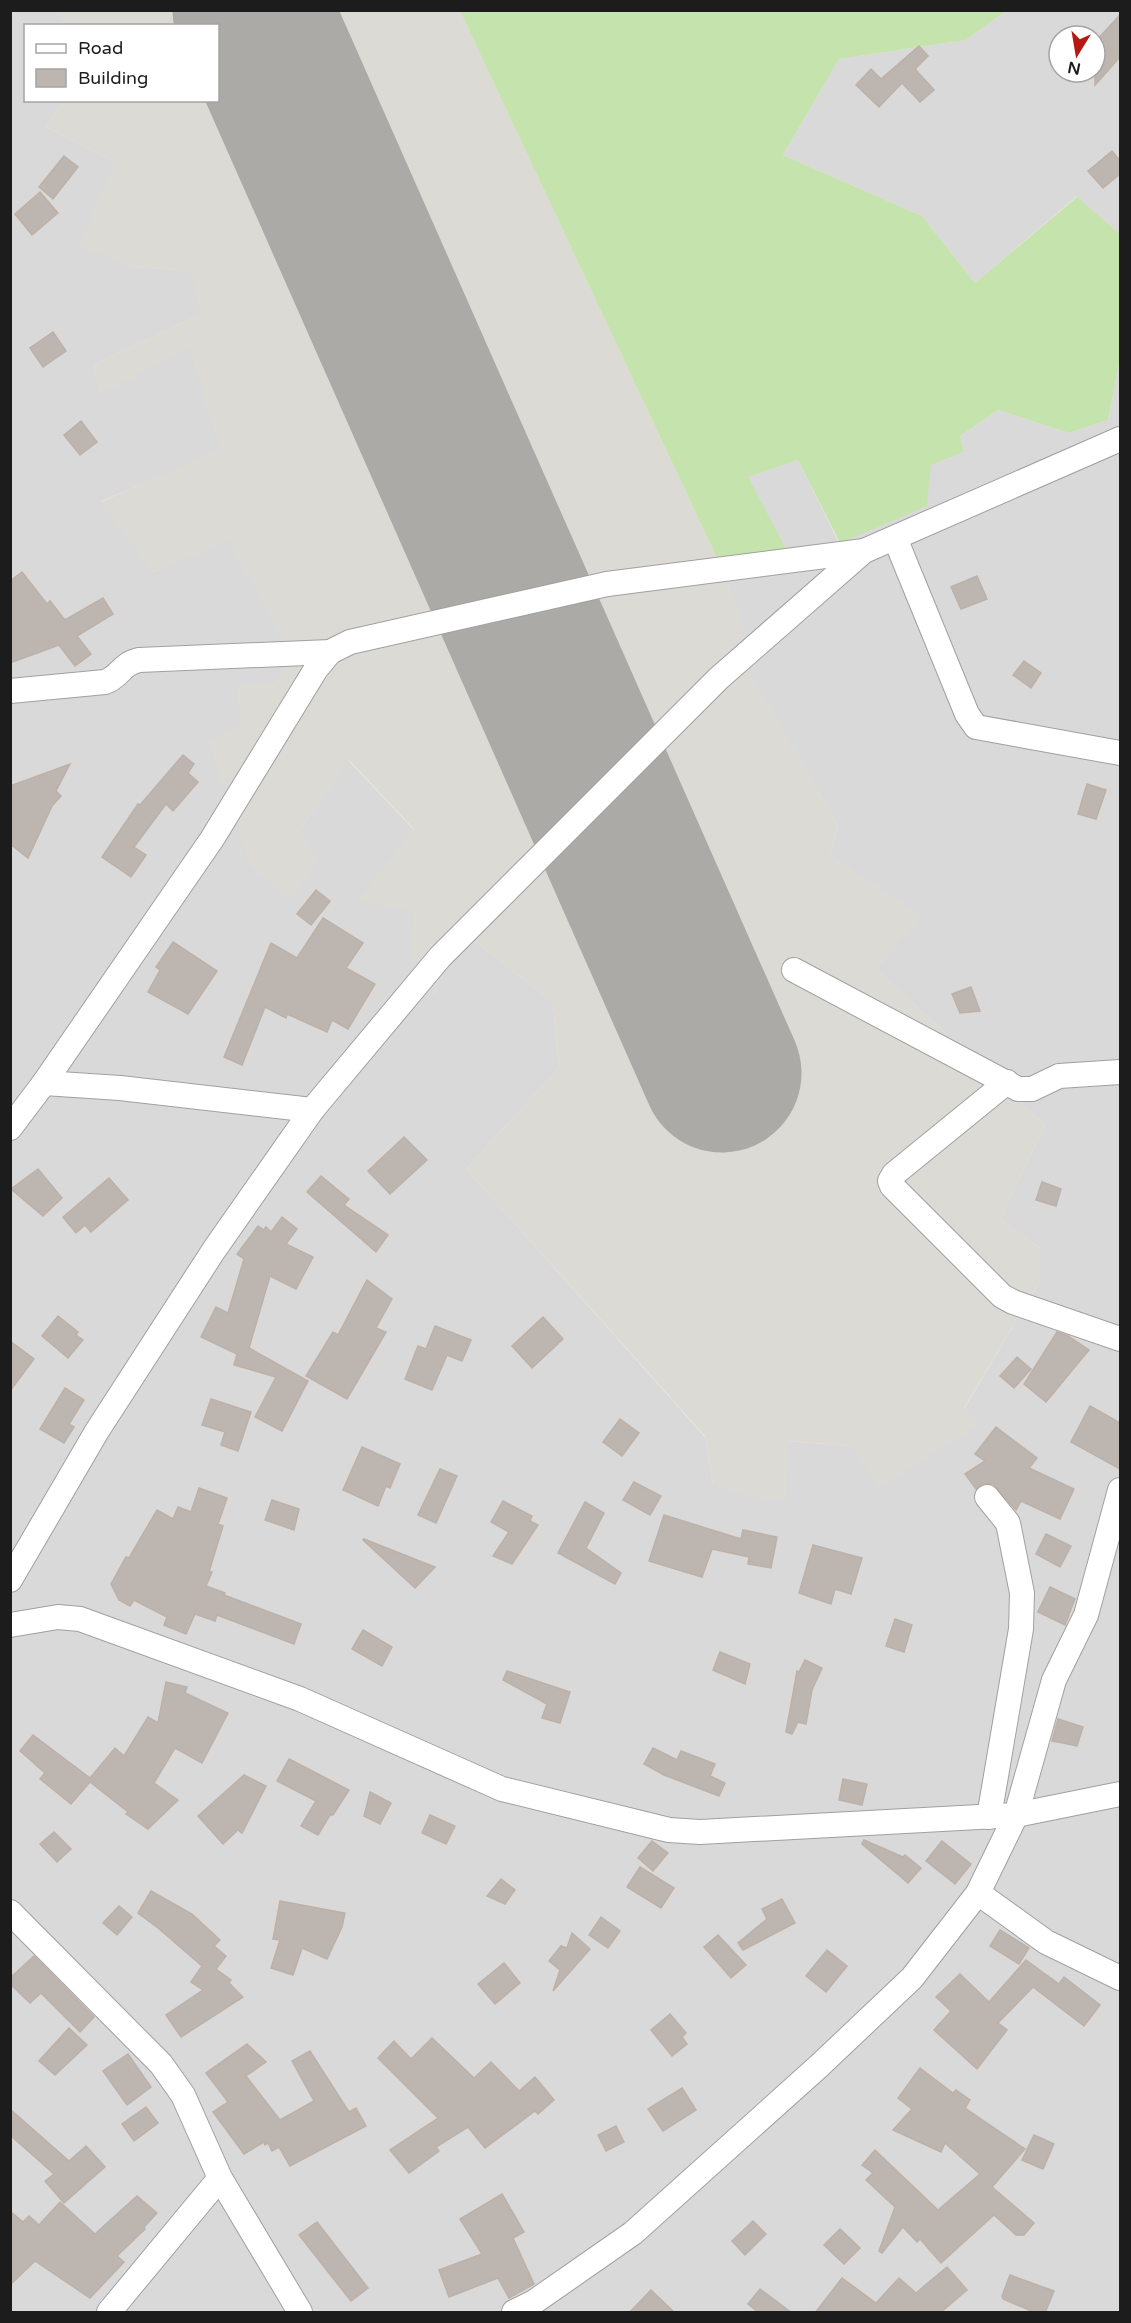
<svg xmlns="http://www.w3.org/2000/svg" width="1131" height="2323" viewBox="0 0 1131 2323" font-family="'Varela Round',sans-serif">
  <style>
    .residential { fill: #dad9d9; fill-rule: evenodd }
    .airport { fill: #dbdad4 }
    .grass { fill: #c5e3ad }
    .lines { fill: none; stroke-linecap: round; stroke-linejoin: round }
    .runway { stroke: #acaaa6; stroke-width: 159 }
    .building { fill: #bdb6b0; stroke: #bdb1a7; stroke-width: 1.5 }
    .minor-casing { stroke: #a0a0a0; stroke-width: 26 }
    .minor { stroke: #fff; stroke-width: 24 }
  </style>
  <rect width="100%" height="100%" fill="#edeae3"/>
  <g class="residential">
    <polygon points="56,10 65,25 26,26 26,100 63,101 46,127 115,162 135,267 191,271 203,313 94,365 100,393 190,347 221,451 101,501 153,572 229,540 294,656 278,682 240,725 251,866 289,898 300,830 348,760 414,830 358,901 414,910 434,995 453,923 553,1003 559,1068 466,1169 705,1437 713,1485 787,1441 851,1446 978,1425 964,1409 1040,1281 1040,1248 1000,1219 1045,1125 876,969 920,916 830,856 838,825 734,648 726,577 791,558 747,477 798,460 839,543 930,465 964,452 960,436 998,410 1069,433 1108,420 1120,359 1120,2312 11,2312 10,11"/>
    <path d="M1006,11H1120V234L1076,197L975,283L922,216L783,155L839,59L966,40ZM1059,36H1095V72H1059Z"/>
  </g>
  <polygon class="airport" points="56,11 460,11 726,577 744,630 735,648 838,825 830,856 921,916 876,969 1045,1125 1000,1219 1040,1248 1040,1281 964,1408 978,1425 880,1487 850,1446 788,1441 786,1501 737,1494 713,1485 705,1436 466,1169 559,1068 553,1003 453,923 434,995 410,976 414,911 357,902 414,829 349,760 300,830 318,862 289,899 251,866 208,740 240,725 237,684 278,682 294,656 229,541 153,572 100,502 220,450 190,348 100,394 94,365 203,313 190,271 135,267 79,247 115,162 46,127 63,101 218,100 218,26 65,25"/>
  <polygon class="grass" points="460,11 1006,11 966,40 839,59 783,155 922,216 975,283 1077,197 1120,234 1120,359 1108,420 1069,433 998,410 960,436 964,452 931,465 927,506 840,543 798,460 748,477 791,558 726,577"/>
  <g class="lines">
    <polyline class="runway" points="252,10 722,1073"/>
  </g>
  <g class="building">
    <polygon points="1120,15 1120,57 1095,85 1095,42"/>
    <polygon points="919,46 928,56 915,69 934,90 920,102 902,83 879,107 856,85 871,69 881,79"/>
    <polygon points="1112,151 1120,161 1120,174 1103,188 1088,171"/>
    <polygon points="64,156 78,167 53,199 39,187"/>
    <polygon points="40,192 58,213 32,235 15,214"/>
    <polygon points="53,332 66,351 43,367 30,348"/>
    <polygon points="81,421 97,442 80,455 64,435"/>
    <polygon points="22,572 47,604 50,601 65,620 103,598 113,614 77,636 91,654 75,666 59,645 10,663 10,581"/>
    <polygon points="977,576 987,599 961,609 951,587"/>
    <polygon points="1024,661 1041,673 1031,688 1013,675"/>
    <polygon points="183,755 194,764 188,773 198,782 173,811 166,804 134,847 146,855 131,877 102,857 138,804 140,805"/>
    <polygon points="70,764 56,791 61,796 52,806 28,858 10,844 10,786"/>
    <polygon points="1087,784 1106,790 1096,819 1078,814"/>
    <polygon points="316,890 330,901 311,925 297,914"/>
    <polygon points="323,918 363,943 346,968 375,984 348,1029 332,1020 327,1032 287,1014 286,1018 265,1007 242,1065 224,1057 271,943 297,958"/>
    <polygon points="173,942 217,971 188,1014 148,992 160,970 156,967"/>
    <polygon points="971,987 980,1011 960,1013 952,994"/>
    <polygon points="404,1137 427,1160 390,1194 368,1171"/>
    <polygon points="38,1169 62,1198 43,1216 11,1189"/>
    <polygon points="321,1176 349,1199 344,1205 388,1235 376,1252 307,1192"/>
    <polygon points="109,1178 128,1200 91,1232 85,1225 76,1233 63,1217"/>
    <polygon points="1042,1182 1061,1189 1056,1206 1036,1200"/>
    <polygon points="282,1217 297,1229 286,1244 313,1257 296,1289 270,1276 249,1348 308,1381 282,1431 255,1417 276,1377 234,1365 237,1354 201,1337 216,1307 228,1313 244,1259 237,1254 258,1226 264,1230 266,1227 271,1232"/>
    <polygon points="367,1280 392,1299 376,1328 386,1332 347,1399 306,1376 333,1332 338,1335"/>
    <polygon points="58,1316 78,1332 76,1335 83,1340 68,1358 42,1336"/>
    <polygon points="543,1317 563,1339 532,1368 512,1346"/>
    <polygon points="435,1326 471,1340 462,1361 447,1355 432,1390 405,1379 418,1346 426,1349"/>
    <polygon points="1057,1332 1068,1336 1089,1350 1046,1402 1024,1384"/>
    <polygon points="10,1341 34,1359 10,1391"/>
    <polygon points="1017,1357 1031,1369 1014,1388 1000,1376"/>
    <polygon points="65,1388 84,1400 69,1424 74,1427 64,1443 40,1429"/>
    <polygon points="211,1399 251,1412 238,1451 221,1445 225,1432 202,1425"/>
    <polygon points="1090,1406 1120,1423 1120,1469 1071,1442"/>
    <polygon points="620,1419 639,1433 622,1456 603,1442"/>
    <polygon points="996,1427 1037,1458 1029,1468 1074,1489 1060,1519 1021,1501 1016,1510 993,1484 984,1483 976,1489 965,1474 985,1461 975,1454"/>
    <polygon points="362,1447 400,1464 390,1488 386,1486 378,1506 343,1490"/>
    <polygon points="440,1469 457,1476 436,1523 418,1515"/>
    <polygon points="634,1482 661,1496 650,1515 623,1500"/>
    <polygon points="199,1488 227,1498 218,1524 223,1526 209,1572 212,1572 206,1586 225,1593 224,1595 301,1624 294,1644 217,1615 215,1621 195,1614 186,1634 164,1625 167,1617 134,1600 130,1606 119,1600 111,1584 126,1557 129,1558 157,1510 173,1519 178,1507 191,1512"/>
    <polygon points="272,1500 299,1509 294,1530 265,1520"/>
    <polygon points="503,1501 532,1516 530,1521 538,1525 512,1564 493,1556 509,1532 491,1522"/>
    <polygon points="585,1502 604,1513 586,1548 621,1573 615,1584 558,1553"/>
    <polygon points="664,1515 741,1539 743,1530 777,1537 771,1568 748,1564 749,1557 712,1549 702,1577 649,1561"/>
    <polygon points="1046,1534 1071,1546 1060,1567 1036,1554"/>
    <polygon points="364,1539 412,1558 435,1567 415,1588 363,1540"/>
    <polygon points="813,1545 862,1558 851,1594 835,1589 831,1604 799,1593"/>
    <polygon points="1050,1587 1075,1599 1065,1625 1038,1612"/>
    <polygon points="895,1619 912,1625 904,1652 886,1646"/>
    <polygon points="363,1630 392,1647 382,1666 352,1649"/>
    <polygon points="720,1652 750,1664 745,1684 713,1670"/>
    <polygon points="805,1660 822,1668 812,1690 806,1724 798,1722 792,1734 786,1732 797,1671 799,1672"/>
    <polygon points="507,1671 570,1692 560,1723 542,1718 547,1704 503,1680"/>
    <polygon points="166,1682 187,1687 185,1693 228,1713 202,1763 175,1748 154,1783 178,1800 148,1829 126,1814 128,1812 90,1782 71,1804 40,1779 45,1773 20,1751 33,1735 90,1778 115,1748 124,1756 148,1717 158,1723"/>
    <polygon points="1058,1719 1083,1727 1077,1746 1052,1741"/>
    <polygon points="653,1748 677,1760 681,1751 715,1764 710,1776 725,1783 719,1796 664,1775 644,1764"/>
    <polygon points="289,1759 349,1790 333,1815 330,1815 318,1835 301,1826 316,1801 277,1781"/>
    <polygon points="244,1775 266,1786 242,1833 238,1830 223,1844 198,1816"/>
    <polygon points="843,1779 867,1784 862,1805 839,1800"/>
    <polygon points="370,1792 391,1803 380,1824 364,1816"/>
    <polygon points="430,1815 455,1826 446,1844 422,1833"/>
    <polygon points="54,1832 71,1849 57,1862 40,1844"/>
    <polygon points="864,1840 903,1857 905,1855 921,1868 908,1883 862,1844"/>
    <polygon points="652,1841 668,1853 653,1871 638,1858"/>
    <polygon points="942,1841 971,1864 955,1884 926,1861"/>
    <polygon points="640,1867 674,1888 661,1908 627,1887"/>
    <polygon points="501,1879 515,1890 505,1904 487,1896"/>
    <polygon points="151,1891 192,1914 220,1940 214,1946 226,1956 216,1969 231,1980 229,1983 243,1997 181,2037 166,2015 203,1990 191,1982 202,1966 158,1928 138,1913"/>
    <polygon points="782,1899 795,1923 743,1950 738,1943 767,1919 762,1909"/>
    <polygon points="280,1901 345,1913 342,1927 327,1959 302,1948 293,1975 271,1968 280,1940 273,1939"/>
    <polygon points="119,1906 132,1917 117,1935 103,1923"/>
    <polygon points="601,1917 620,1931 608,1948 589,1935"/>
    <polygon points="1000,1930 1029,1948 1019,1964 990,1946"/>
    <polygon points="572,1933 590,1949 553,1991 560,1970 549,1961 561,1946 567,1948"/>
    <polygon points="718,1935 746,1965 731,1978 704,1947"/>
    <polygon points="827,1950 847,1966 826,1992 806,1976"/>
    <polygon points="34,1956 94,2017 80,2032 41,1993 30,2003 10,1984 10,1978"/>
    <polygon points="1026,1960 1059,1984 1064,1977 1100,2005 1084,2026 1033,1987 998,2023 1007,2030 977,2069 934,2030 951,2011 936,1997 960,1974 989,2002"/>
    <polygon points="504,1963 520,1983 495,2004 478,1984"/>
    <polygon points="670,2014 686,2033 682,2037 687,2044 672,2056 651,2030"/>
    <polygon points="69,2028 87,2045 55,2075 39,2061"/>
    <polygon points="432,2038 474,2078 491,2062 519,2091 535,2077 554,2100 538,2114 535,2111 485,2148 468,2127 436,2147 439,2151 409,2173 390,2150 438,2118 378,2058 394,2041 411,2059"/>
    <polygon points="247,2044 266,2062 246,2076 280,2120 314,2101 292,2061 310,2051 349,2112 356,2108 366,2126 290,2166 279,2147 272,2151 268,2143 265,2145 264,2142 244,2154 213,2112 228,2102 206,2073"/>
    <polygon points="128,2054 151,2087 127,2105 103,2071"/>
    <polygon points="920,2068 953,2093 956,2090 970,2100 965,2108 1025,2149 992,2187 1034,2223 1024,2235 1016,2235 994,2215 941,2263 920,2239 917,2242 903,2227 882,2253 879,2251 895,2207 866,2180 873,2173 862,2165 875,2150 938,2210 980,2174 945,2143 941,2152 893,2130 912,2109 898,2098"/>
    <polygon points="682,2088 696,2110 663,2131 648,2109"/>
    <polygon points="146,2107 158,2123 134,2141 122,2124"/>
    <polygon points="10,2109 69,2161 86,2146 105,2167 64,2203 45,2181 54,2174 10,2135"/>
    <polygon points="616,2126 624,2142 606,2151 598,2135"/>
    <polygon points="1034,2135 1054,2144 1043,2169 1022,2160"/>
    <polygon points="502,2194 524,2232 513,2238 534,2284 509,2298 498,2278 449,2297 439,2270 482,2254 460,2219"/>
    <polygon points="137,2196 157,2213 144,2227 145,2229 117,2256 124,2262 90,2298 35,2261 10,2285 10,2211 23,2222 29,2216 39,2225 60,2202 95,2234"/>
    <polygon points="753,2221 766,2234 745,2255 732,2241"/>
    <polygon points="317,2222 368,2288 351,2301 299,2235"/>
    <polygon points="840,2229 860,2248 844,2264 824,2245"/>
    <polygon points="947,2267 967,2290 940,2313 815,2313 842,2278 876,2303 899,2278 916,2293"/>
    <polygon points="1010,2275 1054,2291 1045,2313 1036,2313 1003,2299 1002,2296"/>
    <polygon points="760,2289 792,2313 759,2313 748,2304"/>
    <polygon points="651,2290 675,2313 629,2313"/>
  </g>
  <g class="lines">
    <defs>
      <g id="minor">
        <polyline points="895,538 967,714 976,727 1120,753"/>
        <path d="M10,691L105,682C120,677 121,664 139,660L330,652L350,642L607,584L864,551L1120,439"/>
        <polyline points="794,970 1018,1089 1032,1089 1059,1076 1120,1072"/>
        <polyline points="1007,1082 894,1174 890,1181 892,1186 1002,1296 1013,1302 1120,1339"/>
        <polyline points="44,1083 120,1088 312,1110"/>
        <polyline points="10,1128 44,1083 212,839 316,669 330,652"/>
        <polyline points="987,1497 1008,1523 1022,1593 1021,1629 989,1817"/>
        <polyline points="10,1580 97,1431 214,1250 312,1110 440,957 719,678 864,551"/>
        <polyline points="10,1625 58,1617 80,1619 300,1699 502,1789 669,1830 700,1832 1016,1815 1120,1794"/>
        <polyline points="978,1893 1046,1942 1120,1978"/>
        <polyline points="10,1912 161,2064 183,2095 220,2178 300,2312"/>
        <polyline points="109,2312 220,2178"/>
        <polyline points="514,2312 534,2302 633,2233 819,2066 912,1978 978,1893 1016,1815 1054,1680 1086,1615 1120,1490"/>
      </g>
    </defs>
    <use href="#minor" class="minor-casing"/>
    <use href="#minor" class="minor"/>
  </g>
  <rect width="1131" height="2323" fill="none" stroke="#1c1c1c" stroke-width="24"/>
  <rect x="24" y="24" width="195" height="78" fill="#ffffff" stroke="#a4a4a4" stroke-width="1.5"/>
  <rect x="36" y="44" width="30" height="9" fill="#ffffff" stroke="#a4a4a4" stroke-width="1.5"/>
  <text x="78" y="54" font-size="18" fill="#1c1c1c">Road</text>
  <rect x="36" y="69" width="30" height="18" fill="#bdb6b0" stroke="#a4a4a4" stroke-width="1.5"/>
  <text x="78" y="84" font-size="18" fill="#1c1c1c">Building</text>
  <g transform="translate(1077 54) rotate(191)"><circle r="28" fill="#ffffff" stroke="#a4a4a4" stroke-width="1.5"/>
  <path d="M0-4.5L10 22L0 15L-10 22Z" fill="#b61913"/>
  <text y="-9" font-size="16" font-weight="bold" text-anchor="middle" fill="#1c1c1c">N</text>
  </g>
</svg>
